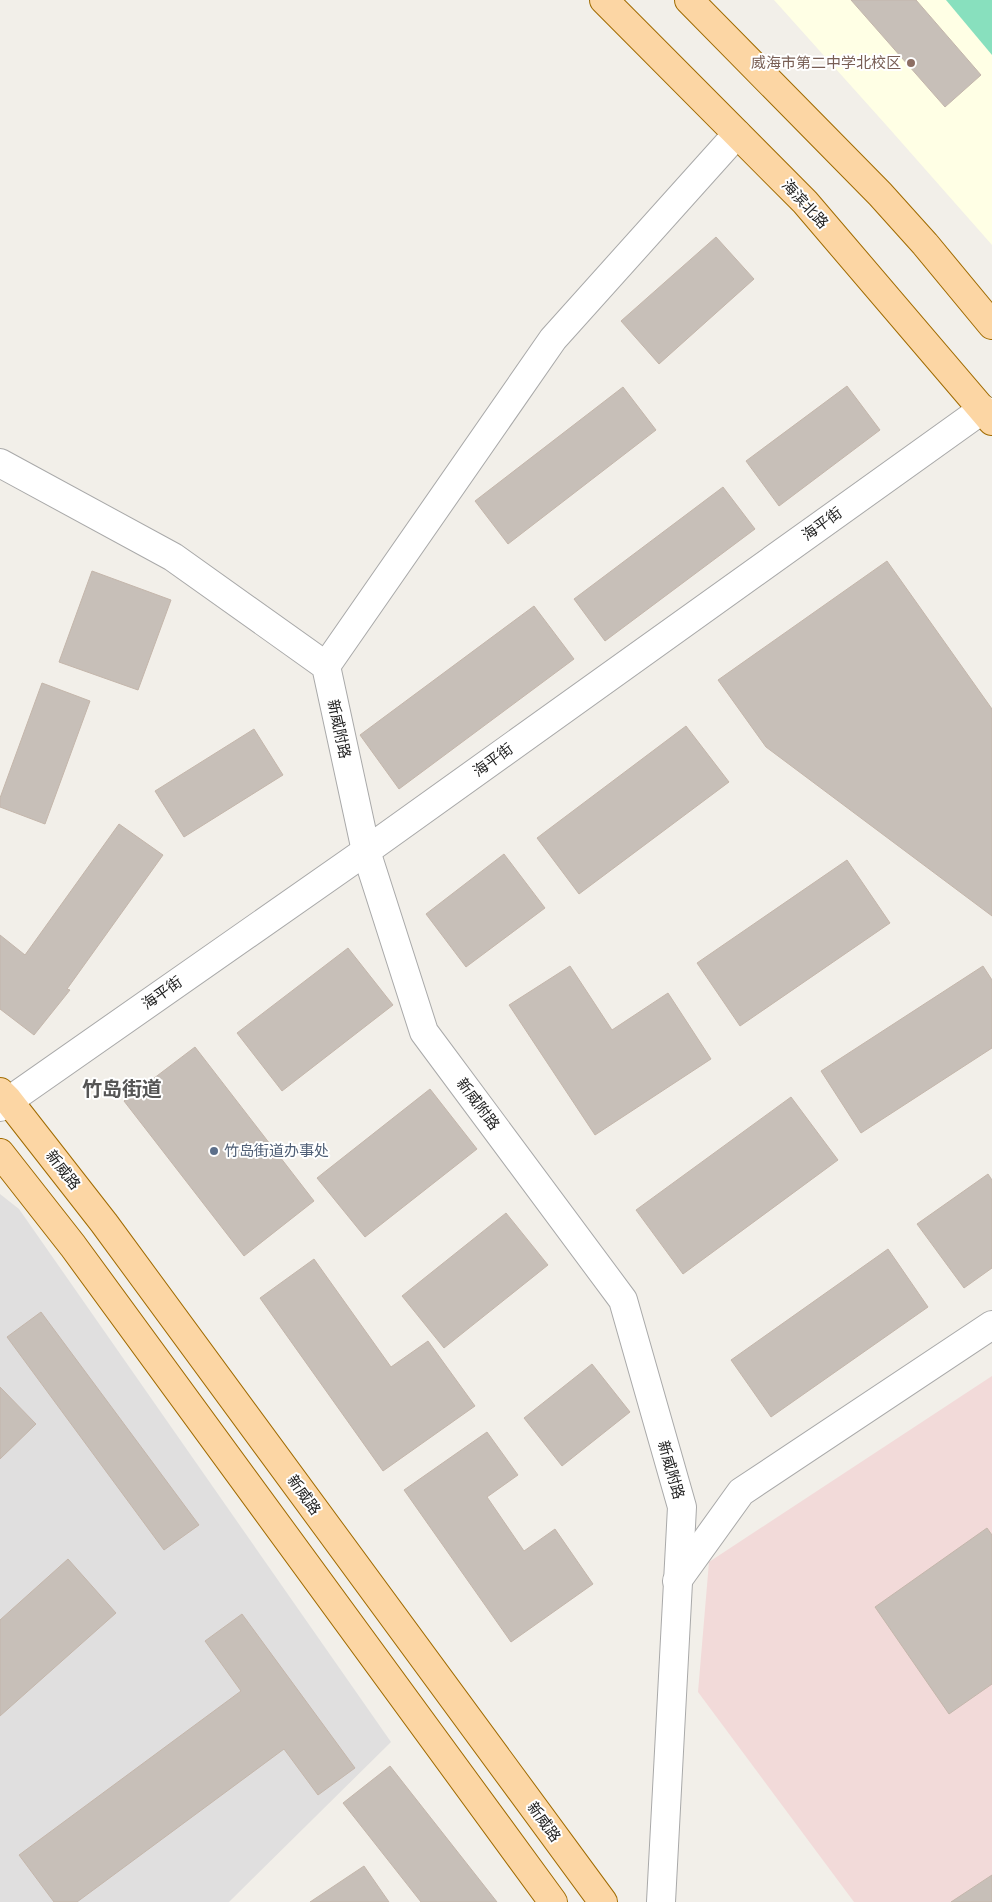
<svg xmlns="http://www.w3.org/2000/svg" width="992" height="1902" viewBox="0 0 992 1902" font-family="Cabin,'Noto Sans SC',sans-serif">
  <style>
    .residential { fill: #e0dfdf }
    .commercial { fill: #f2dad9 }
    .education { fill: #ffffe5 }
    .pitch { fill: #88e0be }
    .building { fill: #c7bfb8; stroke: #c4b6ab }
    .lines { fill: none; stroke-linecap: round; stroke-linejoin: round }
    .minor-casing { stroke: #a9a9a9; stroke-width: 30 }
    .major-casing { stroke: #a06b00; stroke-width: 30 }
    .minor { stroke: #fff; stroke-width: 28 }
    .major { stroke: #fcd6a4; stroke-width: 28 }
    .education-dot { fill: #8d6e63; stroke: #fff; stroke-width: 2 }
    .service-dot { fill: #5c6f8a; stroke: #fff; stroke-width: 2 }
    .labels { text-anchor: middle; stroke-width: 4; stroke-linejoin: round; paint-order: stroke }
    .education-label { font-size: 15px; fill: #785e54; stroke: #fff; text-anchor: end }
    .street-label { font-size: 15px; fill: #222; stroke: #fff }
    .service-label { font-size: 15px; fill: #4e5e75; stroke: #fff; text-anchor: start }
    .district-label { font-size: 20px; font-weight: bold; fill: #555; stroke: #fff }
  </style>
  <rect width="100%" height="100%" fill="#f2efe9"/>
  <polygon class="residential" points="0,1194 19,1209 391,1742 229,1902 0,1902"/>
  <polygon class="commercial" points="992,1376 992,1902 854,1902 698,1692 709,1562"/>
  <polygon class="education" points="774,0 992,0 992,245 887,126"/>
  <polygon class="pitch" points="946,0 992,0 992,55"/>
  <g class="building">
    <polygon points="851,0 916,0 981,75 945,107"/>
    <polygon points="716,237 754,279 659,364 621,321"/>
    <polygon points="847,386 880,430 779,506 746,461"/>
    <polygon points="623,387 656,430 508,544 475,501"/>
    <polygon points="723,487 755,529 605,641 574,599"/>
    <polygon points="887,561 992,709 992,916 766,747 718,680"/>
    <polygon points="92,571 171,600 138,690 59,662"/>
    <polygon points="534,606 574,659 399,789 360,735"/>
    <polygon points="42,683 90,701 45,824 0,807 0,798"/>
    <polygon points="686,726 729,782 579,894 537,838"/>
    <polygon points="254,729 283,775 184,837 155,791"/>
    <polygon points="119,824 163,855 67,989 70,990 34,1035 0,1009 0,935 25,955"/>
    <polygon points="504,854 545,908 466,967 426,914"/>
    <polygon points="847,860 890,923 740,1026 697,963"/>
    <polygon points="348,948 393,1005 282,1091 237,1033"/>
    <polygon points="570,966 612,1030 668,993 711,1059 595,1135 509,1005"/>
    <polygon points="983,966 992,980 992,1048 861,1133 821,1071"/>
    <polygon points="195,1047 314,1201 244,1256 124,1101"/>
    <polygon points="430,1089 477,1149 365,1237 317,1178"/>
    <polygon points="791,1097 838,1160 683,1274 636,1210"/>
    <polygon points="988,1174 992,1180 992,1268 964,1288 917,1224"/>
    <polygon points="506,1213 548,1265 444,1348 402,1296"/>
    <polygon points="888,1249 928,1307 771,1417 731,1360"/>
    <polygon points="314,1259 391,1367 428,1341 475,1406 383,1471 260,1298"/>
    <polygon points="41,1312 199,1525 164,1550 7,1337"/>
    <polygon points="592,1364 630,1412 562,1466 524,1418"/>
    <polygon points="0,1387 36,1424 0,1459"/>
    <polygon points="487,1432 518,1475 487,1497 524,1551 555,1529 593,1584 511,1642 404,1490"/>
    <polygon points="987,1528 992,1535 992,1684 949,1714 875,1607"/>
    <polygon points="68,1559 116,1613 0,1716 0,1620"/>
    <polygon points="242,1614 355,1768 318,1795 284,1749 77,1902 54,1902 19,1855 241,1691 205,1641"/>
    <polygon points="390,1766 497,1902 421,1902 343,1803"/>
    <polygon points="364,1866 389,1902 310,1902"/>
    <polygon points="992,1875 992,1902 951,1902"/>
  </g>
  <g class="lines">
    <defs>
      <g id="minor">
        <polyline points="0,463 173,557 326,666 366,851 424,1032 623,1300 682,1507 661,1902"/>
        <polyline points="326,666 553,339 737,134"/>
        <polyline points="0,1107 366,851 983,409"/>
        <polyline points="677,1581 741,1492 992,1325"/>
      </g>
      <g id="major">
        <polyline points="604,0 805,202 992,421"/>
        <polyline points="689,0 880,194 925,244 992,325"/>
        <polyline points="0,1092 8,1100 104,1223 603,1902"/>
        <polyline points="0,1153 73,1246 553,1902"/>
      </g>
    </defs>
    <use href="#minor" class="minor-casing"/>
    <use href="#major" class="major-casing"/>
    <use href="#minor" class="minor"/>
    <use href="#major" class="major"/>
  </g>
  <circle class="education-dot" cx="911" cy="63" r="5"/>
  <circle class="service-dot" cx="214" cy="1151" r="5"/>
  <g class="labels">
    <g class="education-label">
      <text x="901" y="68">威海市第二中学北校区</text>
    </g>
    <g class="street-label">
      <text transform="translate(805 204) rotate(47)" y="5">海滨北路</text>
      <text transform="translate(822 524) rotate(-36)" y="5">海平街</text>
      <text transform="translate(339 729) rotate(78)" y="5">新威附路</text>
      <text transform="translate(493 760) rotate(-36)" y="5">海平街</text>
      <text transform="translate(162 993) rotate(-35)" y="5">海平街</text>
      <text transform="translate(478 1104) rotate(53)" y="5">新威附路</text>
      <text transform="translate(63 1170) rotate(52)" y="5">新威路</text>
      <text transform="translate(671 1470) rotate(74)" y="5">新威附路</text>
      <text transform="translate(304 1495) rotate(54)" y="5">新威路</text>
      <text transform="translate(544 1822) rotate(54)" y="5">新威路</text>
    </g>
    <g class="service-label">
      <text x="224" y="1156">竹岛街道办事处</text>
    </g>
    <g class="district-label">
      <text x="122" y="1096">竹岛街道</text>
    </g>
  </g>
</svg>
